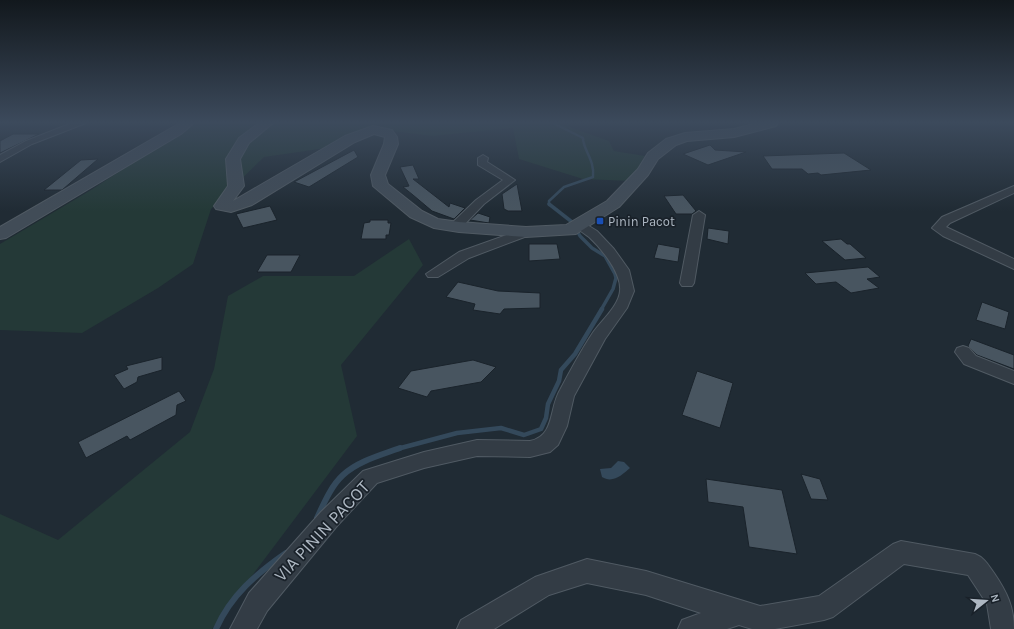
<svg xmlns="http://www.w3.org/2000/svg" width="1014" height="629" viewBox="0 0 1014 629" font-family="Karla,sans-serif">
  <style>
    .green { fill: #243937 }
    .water { fill: #34495b }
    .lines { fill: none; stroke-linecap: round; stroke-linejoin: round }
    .stream-far3 { stroke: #34495b; stroke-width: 2.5 }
    .stream-far2 { stroke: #34495b; stroke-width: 3.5 }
    .stream-far1 { stroke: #34495b; stroke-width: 4.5 }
    .stream { stroke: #34495b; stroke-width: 6 }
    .building { fill: #485560; stroke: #1a232b }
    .street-casing { stroke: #505a63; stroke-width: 2 }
    .secondary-casing { stroke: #505a63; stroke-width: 2 }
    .street { fill: #333c45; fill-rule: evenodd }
    .secondary { fill: #414c57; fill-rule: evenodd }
    .transit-dot { fill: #1a4fb4; stroke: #192129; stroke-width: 1.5 }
    .labels { text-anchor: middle; stroke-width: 3.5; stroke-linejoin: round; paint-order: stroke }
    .far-poi-label { font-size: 13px; fill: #adb7c2; stroke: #192129; text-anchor: start }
    .near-street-label { font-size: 18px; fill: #adb7c2; stroke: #192129 }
  </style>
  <rect width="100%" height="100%" fill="#202b34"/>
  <g class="green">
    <polygon points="194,123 559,123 609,141 614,151 645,156 631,181 583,179 519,159 513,128 432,136 385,130 340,146 264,157 211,209 193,264 158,288 82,333 0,330 0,244 91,190"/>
    <polygon points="409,239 423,265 341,365 357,436 212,629 0,629 0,514 58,540 190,432 214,369 228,296 263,276 354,276"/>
  </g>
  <path class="water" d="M618,461L624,462L630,468C623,474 613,484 602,477L600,469L611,468Z"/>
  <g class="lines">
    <path class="stream-far3" d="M549,205V201L564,187L593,177C595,160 583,150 583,138L553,123"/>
    <polyline class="stream-far2" points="549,204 572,222 580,236 592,248 605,256 615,274 616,278 613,289 601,310"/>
    <polyline class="stream-far1" points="397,449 457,433 501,428 524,435 541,429 546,418 548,404 559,381 561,370 575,354 602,309"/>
    <g class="stream">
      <path d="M317,518C324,503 331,486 343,475C358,461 381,455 400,448"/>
      <path d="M216,629C231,595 256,574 286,553"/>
    </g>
  </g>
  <g class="building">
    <polygon points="13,134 39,134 0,153 0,141"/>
    <polygon points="710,145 715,150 746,152 708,165 683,154"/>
    <polygon points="354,150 358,157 309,187 294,182"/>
    <polygon points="844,153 871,170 821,175 818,173 808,174 802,169 772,169 763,156"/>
    <polygon points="98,159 62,190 44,190 81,160"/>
    <polygon points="413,165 419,179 413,179 449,207 450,203 465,208 454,219 432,211 413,195 403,187 409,186 400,167"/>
    <polygon points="517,184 522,211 508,211 504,209 502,194"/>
    <polygon points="683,195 696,211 692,214 676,214 664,196"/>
    <polygon points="270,206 277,220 243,228 236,214"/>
    <polygon points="478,213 490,217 489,223 470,220"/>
    <polygon points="370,220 388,220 388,223 391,223 389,235 386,235 386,239 361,239 364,223 370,222"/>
    <polygon points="708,228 729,231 728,244 707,239"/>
    <polygon points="841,239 847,244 850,244 866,258 845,260 822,241"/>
    <polygon points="529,244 557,244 560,259 529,261"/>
    <polygon points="658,244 680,248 678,262 654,258"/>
    <polygon points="267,255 300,255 291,272 257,272"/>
    <polygon points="868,267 880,277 867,279 879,288 851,293 836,282 816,284 805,273"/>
    <polygon points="458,282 498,291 540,293 540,308 504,309 500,314 473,310 475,304 446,297"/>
    <polygon points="982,302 1009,312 1005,329 976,320"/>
    <polygon points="971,339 1014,355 1014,369 977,355 968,346"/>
    <polygon points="162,357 162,370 138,377 137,382 124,389 114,375 128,369 126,366"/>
    <polygon points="473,360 496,367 481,382 431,391 427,397 398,388 411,371"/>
    <polygon points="697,371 733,383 720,428 682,415"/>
    <polygon points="179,391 186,401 177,405 176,415 130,440 127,436 86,458 78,442"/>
    <polygon points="801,474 820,479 828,500 811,499"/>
    <polygon points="706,479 782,490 797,554 749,547 743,507 708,502"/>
  </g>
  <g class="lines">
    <defs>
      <g id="street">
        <polygon points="72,123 86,123 32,144 0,162 0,155 26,141"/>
        <polygon points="483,155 488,158 487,162 515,180 484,204 460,229 452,229 450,226 452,223 476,200 503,180 478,165 478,158"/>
        <polygon points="1014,186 1014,193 950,223 946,227 1014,259 1014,269 943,236 932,228 942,217"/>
        <polygon points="699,211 705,215 694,283 692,286 682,286 680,283 693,215"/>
        <path d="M581,221L597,231L614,249L629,270L634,291L627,308L605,339L574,396L567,426L558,445L550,452L530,457L477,456L424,468L377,483L337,526L267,611L257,629H230L249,593L321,512L363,471L424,452L477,440L530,441C555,436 549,408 560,390C570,371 580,352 592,334C600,322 619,306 620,291C622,273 601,248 589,237C584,233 578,230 575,225Z"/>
        <polygon points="526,228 532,232 530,235 469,258 438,277 428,277 426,274 459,252"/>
        <polygon points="963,346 969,348 976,356 1014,371 1014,384 964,364 955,352 957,348"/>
        <path d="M901,541L975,554C985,558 988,565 994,573C1007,592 1014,607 1014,629H991L987,604L968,575L904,564L833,617L824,620L775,629H752L739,625L727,629H678L682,620L701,613L646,595L587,583L549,595L494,629H457L461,620L535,577L587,559L646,571L760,606L819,596L893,544Z"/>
      </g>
      <g id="secondary">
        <polygon points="180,123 194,123 181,134 6,238 0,239 0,227"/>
        <polygon points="259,123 273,123 249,143 240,159 244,186 233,201 345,136 373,126 392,130 397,137 398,144 385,175 388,184 422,211 438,219 459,222 526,227 566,225 607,201 638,169 648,153 666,139 685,133 734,129 757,123 778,123 776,126 734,137 687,141 676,145 658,159 648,175 619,207 576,234 526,237 459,232 434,228 410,217 373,186 371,175 384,144 385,137 374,134 355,142 252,205 231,212 216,209 214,206 228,186 226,159 239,138"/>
      </g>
    </defs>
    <use href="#street" class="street-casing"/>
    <use href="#secondary" class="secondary-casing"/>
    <use href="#street" class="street"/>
    <use href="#secondary" class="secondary"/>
  </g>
  <linearGradient id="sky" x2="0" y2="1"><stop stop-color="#12181d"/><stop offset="0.58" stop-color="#3c4a5c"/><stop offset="1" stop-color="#3c4a5c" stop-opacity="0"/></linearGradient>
  <rect width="1014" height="211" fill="url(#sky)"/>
  <rect class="transit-dot" x="596" y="217" width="8" height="8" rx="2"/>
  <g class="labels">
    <g class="far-poi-label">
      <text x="608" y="226">Pinin Pacot</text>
    </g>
    <g class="near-street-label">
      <text transform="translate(322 531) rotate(-47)" y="6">VIA PININ PACOT</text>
    </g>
  </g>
  <g transform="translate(986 601) rotate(73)" stroke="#192129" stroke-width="3" paint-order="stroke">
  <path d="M0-3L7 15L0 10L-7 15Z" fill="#adb7c2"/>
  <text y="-6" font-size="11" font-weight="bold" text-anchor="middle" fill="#adb7c2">N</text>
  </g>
</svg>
